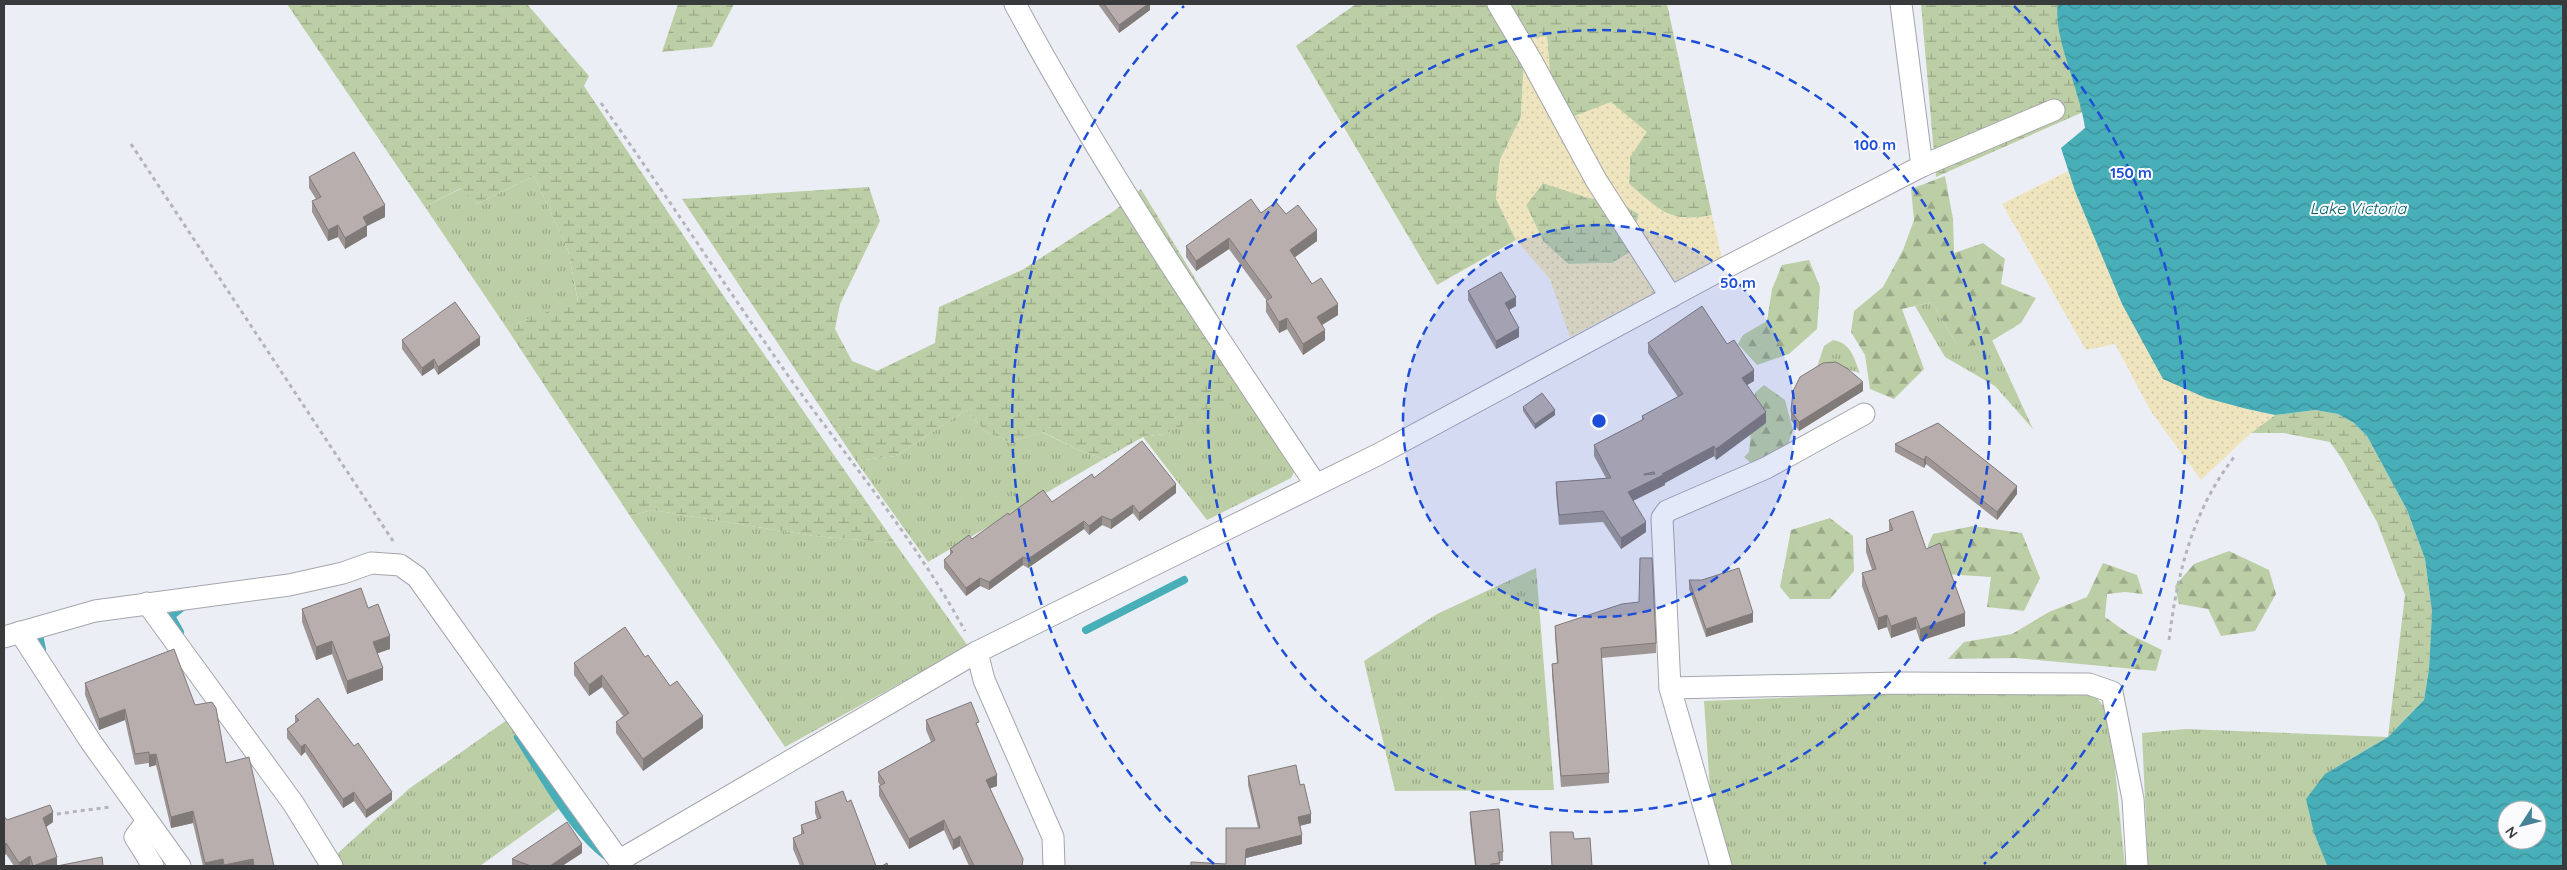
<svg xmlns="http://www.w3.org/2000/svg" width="2567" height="870" viewBox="0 0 2567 870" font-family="Quicksand,sans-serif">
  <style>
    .grass { fill: url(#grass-tufts) }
    .forest { fill: url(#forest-firs) }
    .wetland { fill: url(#wetland-marsh) }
    .sand { fill: url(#sand-dots); fill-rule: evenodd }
    .water { fill: url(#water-waves); fill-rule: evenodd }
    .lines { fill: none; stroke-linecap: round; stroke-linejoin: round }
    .stream { stroke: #48afb9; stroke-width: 8 }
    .street-casing { stroke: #a5a6ad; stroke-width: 23 }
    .path { stroke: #b3b5ba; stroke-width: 3; stroke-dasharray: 4 4; stroke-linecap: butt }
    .street { stroke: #fff; stroke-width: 21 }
    .wall { fill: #9d9695 }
    .shaded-wall { fill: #807a79 }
    .building { fill: #b7aead; stroke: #807a79; fill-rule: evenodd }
    .ring { fill: none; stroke: #1d4ed8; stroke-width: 2.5; stroke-dasharray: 9 6 }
    .labels { text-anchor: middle; stroke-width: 4; stroke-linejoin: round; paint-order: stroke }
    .water-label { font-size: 16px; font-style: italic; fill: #005e65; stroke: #fbfbfe }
    .centre { fill: #1d4ed8; stroke: #fbfbfe; stroke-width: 2.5 }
    .ring-label { font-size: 15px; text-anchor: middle; font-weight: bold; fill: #1d4ed8; stroke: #fbfbfe; stroke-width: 4; stroke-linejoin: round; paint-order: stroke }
  </style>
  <defs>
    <pattern id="grass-tufts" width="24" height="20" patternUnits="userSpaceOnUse" patternTransform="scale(1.25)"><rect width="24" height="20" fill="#bccea5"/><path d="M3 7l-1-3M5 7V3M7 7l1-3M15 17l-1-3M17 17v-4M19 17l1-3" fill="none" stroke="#9aa888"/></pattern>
    <pattern id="forest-firs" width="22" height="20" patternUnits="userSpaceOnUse" patternTransform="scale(1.25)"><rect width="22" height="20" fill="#bccea5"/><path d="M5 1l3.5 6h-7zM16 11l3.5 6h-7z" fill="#9aa888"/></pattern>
    <pattern id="wetland-marsh" width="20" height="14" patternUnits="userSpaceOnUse" patternTransform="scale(1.25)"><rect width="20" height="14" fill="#bccea5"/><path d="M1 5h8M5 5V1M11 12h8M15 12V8" fill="none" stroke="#9aa888"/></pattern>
    <pattern id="sand-dots" width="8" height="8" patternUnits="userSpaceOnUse" patternTransform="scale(1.25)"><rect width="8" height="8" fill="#eee5bf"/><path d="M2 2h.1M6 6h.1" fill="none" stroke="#cdc5a5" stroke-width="1.8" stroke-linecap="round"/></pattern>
    <pattern id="water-waves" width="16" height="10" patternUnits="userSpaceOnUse" patternTransform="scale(1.25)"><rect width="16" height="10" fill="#48afb9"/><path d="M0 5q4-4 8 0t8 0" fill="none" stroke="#3d8f98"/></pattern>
  </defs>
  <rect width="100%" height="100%" fill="#eceef5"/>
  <g class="grass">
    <polygon points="534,176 568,250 578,302 506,327 425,207 462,188 477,204"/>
    <polygon points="1932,302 1957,345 1984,345 1992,340 2033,429 1995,386 1945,357 1915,306"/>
    <path d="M1833,340C1851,343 1854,358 1860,373L1833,365L1817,367L1824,346Z"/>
    <polygon points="1259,384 1300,461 1291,478 1207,520 1143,437 1163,434"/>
    <polygon points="966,410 985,431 1009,442 1042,432 1076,449 1104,459 928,562 856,461 896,456"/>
    <polygon points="652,510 814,536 895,543 968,646 785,747 630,516"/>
    <polygon points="1536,568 1554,790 1395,791 1364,661 1437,614"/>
    <polygon points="1952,691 2092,692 2105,708 2112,739 2125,866 1730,866 1710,789 1704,701"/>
    <polygon points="507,720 560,808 480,866 339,866 335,860 339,852 410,788"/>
    <polygon points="2186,729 2388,737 2327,773 2314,833 2328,866 2148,866 2142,733"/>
  </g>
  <g class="forest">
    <polygon points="1945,176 1953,219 1954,253 1983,243 2005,259 2001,284 2036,298 2021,323 1985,345 1957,345 1932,302 1902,309 1924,369 1894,399 1870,389 1865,355 1851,332 1854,311 1883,287 1903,250 1914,220 1911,189"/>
    <polygon points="1809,260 1820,287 1817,329 1789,354 1757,365 1738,344 1743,335 1767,321 1772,289 1782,265"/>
    <polygon points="1764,385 1785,400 1793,430 1788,444 1751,463 1744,457 1749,452 1755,393"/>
    <polygon points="1830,518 1853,536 1854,571 1830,599 1790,599 1780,587 1791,530"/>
    <polygon points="1973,526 2022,533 2040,578 2024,611 1987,607 1991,577 1929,573 1928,545 1933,534"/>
    <polygon points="2229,551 2269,570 2276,594 2255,631 2221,636 2208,609 2179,604 2175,586 2194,564"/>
    <polygon points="2103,563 2137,575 2143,594 2125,592 2107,594 2105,617 2129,634 2162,650 2156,671 2016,658 1948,659 1964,642 2012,634 2049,612 2087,597"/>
  </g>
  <g class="wetland">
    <polygon points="287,4 527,4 589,76 584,86 727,301 895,543 814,536 652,510 630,516 506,327 578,301 568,250 534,176 477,204 461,188 425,207"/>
    <polygon points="678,4 734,4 712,47 662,52"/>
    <path d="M1356,4H1667L1712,215C1669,224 1660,210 1629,184L1630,157L1569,118L1551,86L1547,37L1525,40L1521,117L1500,160L1496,198L1516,240L1437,285L1296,46Z"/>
    <polygon points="1921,4 2058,4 2062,41 2083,112 1936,177"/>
    <polygon points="1543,183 1589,198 1615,200 1639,214 1629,253 1612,263 1568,264 1543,241 1526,205"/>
    <polygon points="869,187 880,221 840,304 835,329 852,361 877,371 935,343 939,307 1022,270 1114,211 1141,189 1259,384 1225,409 1163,434 1143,437 1104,459 1076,449 1043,432 1009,442 985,431 966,410 896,456 856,461 682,199"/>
    <polygon points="2315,410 2338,414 2354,423 2367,436 2407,510 2425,559 2432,612 2429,669 2424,700 2388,737 2405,595 2377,522 2342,459 2330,442 2284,433 2251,433 2275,415"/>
  </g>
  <g class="sand">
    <path d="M1547,36L1551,86L1569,118L1611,102L1647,132L1630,157L1629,184C1660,210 1669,224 1712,215L1722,258L1570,337L1550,279L1516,240L1496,199L1500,160L1521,117L1525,39ZM1543,183L1589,198L1615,200L1639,214L1629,253L1612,263L1568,264L1543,241L1526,205Z"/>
    <polygon points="2068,171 2122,304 2247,409 2275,415 2251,433 2201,480 2150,410 2115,344 2086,350 2002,204"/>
  </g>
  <path class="water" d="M2058,4H2563V866L2327,865L2314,833L2306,799L2325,774L2388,737L2424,700L2429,669L2432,612L2425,559L2407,510L2367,436L2354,423L2338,414L2315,410L2275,415L2247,409L2206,398L2163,379L2122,304L2075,191L2061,148L2085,128C2081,93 2052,35 2058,4ZM2507,810H2537V840H2507Z"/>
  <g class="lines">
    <g class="stream">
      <polyline points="1086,630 1184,580"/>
      <polyline points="180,632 171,616 185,605"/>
      <polyline points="42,649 39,635 45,632"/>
      <path d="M518,737C541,773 572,831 606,856"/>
    </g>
    <defs>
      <g id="street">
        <path d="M1015,4C1105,171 1211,327 1316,485"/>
        <polyline points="1498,4 1531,60 1596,180 1671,297"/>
        <polyline points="1901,4 1922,166"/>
        <polyline points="147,603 293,803 332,866"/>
        <polyline points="20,632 91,742 180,866"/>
        <polyline points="4,637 95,611 289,585 343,573 371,563 400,565 417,577 623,866"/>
        <polyline points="1670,688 1900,683 2089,684 2112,692 2133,799 2137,866"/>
        <polyline points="147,821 135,837 153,866"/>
        <polyline points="620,860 977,652"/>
        <polyline points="1054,866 1053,837 984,680 977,652 1379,454 1715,273 1922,166 2054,110"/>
        <polyline points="1721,866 1670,688 1662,518 1667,511 1766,468 1864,414"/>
      </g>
    </defs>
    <use href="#street" class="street-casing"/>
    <g class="path">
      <path d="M601,103C665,193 725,286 789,377C849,460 916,541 965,631"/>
      <polyline points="131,144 393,541"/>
      <path d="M2169,640C2177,574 2193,509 2235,456"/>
      <polyline points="49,815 110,807"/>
    </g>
    <use href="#street" class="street"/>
  </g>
  <g class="wall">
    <polygon points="1098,4 1150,4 1150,10 1119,33"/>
    <polygon points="309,177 385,217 367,226 367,236 345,249 338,237 328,241 312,212 312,201 316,199 309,188"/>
    <polygon points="1261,213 1286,214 1317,241 1294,257 1312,284 1338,315 1322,325 1325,340 1303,355 1287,329 1279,333 1266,312 1266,301 1267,301 1229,249 1196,271 1186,257 1186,246"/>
    <polygon points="1468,291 1516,306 1509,310 1519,337 1496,349 1468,300"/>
    <polygon points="402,340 480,345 438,375 434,368 422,376 402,349"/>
    <polygon points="1648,343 1727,344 1754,381 1747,385 1766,423 1716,460 1714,456 1665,483 1665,485 1633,501 1646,532 1621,549 1603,522 1559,525 1556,493 1556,482 1606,478 1594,456 1594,445 1642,420 1642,416 1678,397 1648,353"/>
    <polygon points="1863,391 1799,431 1791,420 1791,411"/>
    <polygon points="1523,407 1555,415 1535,429 1523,411"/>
    <polygon points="1938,423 2017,494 1997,520 1926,464 1924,468 1895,452 1895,444"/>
    <polygon points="1094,478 1176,493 1139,521 1133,513 1111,529 1102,525 1089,535 1084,529 1028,568 1023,565 989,590 980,586 966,596 944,568 944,560 950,555 950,549 972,539 1009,515 1052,502"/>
    <polygon points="1889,520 1926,549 1965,626 1920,641 1916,629 1891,638 1887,627 1878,630 1862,586 1862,573 1872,570 1866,552 1866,539 1889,531"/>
    <polygon points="1689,580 1753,622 1706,637 1689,589"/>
    <polygon points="368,608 390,649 377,653 383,680 347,694 332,654 316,660 302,622 302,609"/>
    <polygon points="1555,626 1656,643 1656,653 1601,658 1609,773 1609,783 1561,787 1552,674 1552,664 1557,663 1555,636"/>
    <polygon points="645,657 670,686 703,728 643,771 616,733 616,722 623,716 602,687 589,696 574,675 574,663"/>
    <polygon points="85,683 195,705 226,763 274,866 203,866 193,823 171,828 156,765 149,767 149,763 135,765 125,720 99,730 85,695"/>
    <polygon points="295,716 392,800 366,818 354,801 343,808 305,752 301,756 287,738 287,729 295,723"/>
    <polygon points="926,720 979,730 997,786 990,788 1023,866 969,866 960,846 953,850 944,830 909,849 879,796 879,786 880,785 878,782 878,772 931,742 926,730"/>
    <polygon points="1248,776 1300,785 1311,823 1300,826 1302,844 1246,858 1226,864 1258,828 1248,785"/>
    <polygon points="815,802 847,802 876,866 800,866 793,849 793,838 801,835 801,825 817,819 815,813"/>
    <polygon points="1470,812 1503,852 1503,861 1499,861 1500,866 1475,866 1470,821"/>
    <polygon points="7,820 53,822 46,827 57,866 14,866 6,854 4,856"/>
    <polygon points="582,853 562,866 512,866 512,859"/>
  </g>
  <g class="shaded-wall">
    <polygon points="1148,4 1150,4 1150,10 1119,33 1119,25"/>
    <polygon points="385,205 385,217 367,226 367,236 345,249 345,238 363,217"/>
    <polygon points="338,225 338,237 328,241 328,230"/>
    <polygon points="1317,230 1317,241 1290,261 1290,250"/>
    <polygon points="1229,238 1229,249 1196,271 1196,261"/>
    <polygon points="1516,297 1516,306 1505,312 1505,303"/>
    <polygon points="1338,304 1338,315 1317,328 1317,317"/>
    <polygon points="1287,318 1287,329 1279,333 1279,322"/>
    <polygon points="1519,328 1519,337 1496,349 1496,341"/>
    <polygon points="1325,330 1325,340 1303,355 1303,344"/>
    <polygon points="480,337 480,345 438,375 438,367"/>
    <polygon points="434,359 434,368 422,376 422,368"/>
    <polygon points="1754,370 1754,381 1742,388 1742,378"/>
    <polygon points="1863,382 1863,391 1799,431 1799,422"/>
    <polygon points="1555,410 1555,415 1535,429 1535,424"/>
    <polygon points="1766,412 1766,423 1716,460 1716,449"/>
    <polygon points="1714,446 1714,456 1665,483 1665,485 1628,503 1628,492"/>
    <polygon points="1926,456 1926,464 1924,468 1924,460"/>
    <polygon points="1176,484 1176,493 1139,521 1139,513"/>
    <polygon points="2017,486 2017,494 1997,520 1997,512"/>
    <polygon points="1133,505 1133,513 1111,529 1111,520"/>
    <polygon points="1102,516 1102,525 1089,535 1089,526"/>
    <polygon points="1084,521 1084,529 1028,568 1028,559"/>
    <polygon points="1646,522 1646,532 1621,549 1621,538"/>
    <polygon points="1023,557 1023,565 989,590 989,582"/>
    <polygon points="980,578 980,586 966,596 966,588"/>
    <polygon points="1753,613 1753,622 1706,637 1706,629"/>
    <polygon points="1965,613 1965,626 1920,641 1920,629"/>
    <polygon points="1887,615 1887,627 1878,630 1878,618"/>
    <polygon points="1916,617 1916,629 1891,638 1891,626"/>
    <polygon points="390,636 390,649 373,655 373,642"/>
    <polygon points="332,641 332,654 316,660 316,647"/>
    <polygon points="383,668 383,680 347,694 347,681"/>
    <polygon points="602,675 602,687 589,696 589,685"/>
    <polygon points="125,709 125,720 99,730 99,719"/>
    <polygon points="703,716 703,728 643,771 643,759"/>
    <polygon points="305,744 305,752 301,756 301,747"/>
    <polygon points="156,754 156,765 149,767 149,755"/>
    <polygon points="997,775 997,786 986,790 986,780"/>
    <polygon points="354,792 354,801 343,808 343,799"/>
    <polygon points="392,792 392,800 366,818 366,810"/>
    <polygon points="193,811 193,823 171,828 171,817"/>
    <polygon points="53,812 53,822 43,829 43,818"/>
    <polygon points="1311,814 1311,823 1298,826 1298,817"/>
    <polygon points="944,820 944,830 909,849 909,839"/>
    <polygon points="1302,835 1302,844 1246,858 1246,849"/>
    <polygon points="960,836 960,846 953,850 953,840"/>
    <polygon points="6,843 6,854 4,856 4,845"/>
    <polygon points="582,844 582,853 562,866 550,866"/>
    <polygon points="30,856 30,866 19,866 19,863"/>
    <polygon points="57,857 57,866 33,866"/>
    <polygon points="223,859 223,866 205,866 205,863"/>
    <polygon points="253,859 253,866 224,866 224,865"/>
  </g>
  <g class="building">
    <polygon points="1104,4 1148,4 1119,25"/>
    <polygon points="354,152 385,205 363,217 367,225 345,238 338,225 328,230 312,201 321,197 309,177"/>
    <polygon points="1251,199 1261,213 1276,202 1286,214 1298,205 1317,230 1290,250 1312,284 1321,278 1338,304 1317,317 1325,330 1303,344 1287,318 1279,322 1266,301 1272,297 1229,238 1196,261 1186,246"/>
    <polygon points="1501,272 1516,297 1505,303 1519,328 1496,341 1468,291"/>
    <polygon points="455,302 480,337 438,367 434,359 422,368 402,340"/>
    <path d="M1702,306L1727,344L1734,340L1754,370L1742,378L1766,412L1716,449L1714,446L1662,474H1665L1628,492L1646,522L1621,538L1603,511L1559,515L1556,482L1611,478L1594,445L1644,419L1642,416L1683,394L1648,343ZM1654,472L1655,474L1644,475V474Z"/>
    <polygon points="1836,362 1848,369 1863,382 1799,422 1791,411 1793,391 1800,377 1823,363"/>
    <polygon points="1542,393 1555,410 1535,424 1523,407"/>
    <polygon points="1938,423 2017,486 1997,512 1926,456 1924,460 1895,444"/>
    <polygon points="1142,441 1176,484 1139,513 1133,505 1111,520 1102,516 1089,526 1084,521 1028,559 1023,557 989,582 980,578 966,588 944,560 953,552 950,549 969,535 972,539 1008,513 1009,515 1043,490 1052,502 1092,474 1094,478"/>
    <polygon points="1913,511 1926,549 1940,543 1965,613 1920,629 1916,617 1891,626 1887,615 1878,618 1862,573 1876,569 1866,539 1893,530 1889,520"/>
    <polygon points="1640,558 1652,558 1656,643 1601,648 1609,773 1561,776 1552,664 1558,663 1555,626 1622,604 1639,602"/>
    <polygon points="1739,568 1753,613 1706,629 1689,580 1702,580"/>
    <polygon points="361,588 368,608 378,604 390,636 373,642 383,668 347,681 332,641 316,647 302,609"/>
    <polygon points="625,627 645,657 648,655 670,686 677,681 703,716 643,759 616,722 629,713 602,675 589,685 574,663"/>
    <polygon points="174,649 195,705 212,702 216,708 226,763 249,757 274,866 254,866 253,859 224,865 223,859 205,863 193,811 171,817 156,754 149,755 149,752 135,754 125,709 99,719 85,683"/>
    <polygon points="318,698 354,746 358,743 392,792 366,810 354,792 343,799 305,744 301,747 287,729 299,720 295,716"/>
    <polygon points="971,702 979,722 976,723 997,775 986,780 1023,859 1022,866 974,866 960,836 953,840 944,820 909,839 879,786 885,783 878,772 935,740 926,720"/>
    <polygon points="1296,765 1300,785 1304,784 1311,814 1298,817 1302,835 1246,849 1245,866 1191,866 1191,862 1226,864 1226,828 1260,828 1248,776"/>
    <polygon points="843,791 847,802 851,800 876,866 804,866 793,838 804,833 801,825 821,818 815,802"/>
    <polygon points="50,805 53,812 43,818 57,857 33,866 30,856 19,863 6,843 4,845 4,816 7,820"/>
    <polygon points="1499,809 1503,852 1498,852 1500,863 1491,864 1490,866 1476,866 1470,812"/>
    <polygon points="567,822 582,844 550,866 531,866 512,859"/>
    <polygon points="1550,832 1573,832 1574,839 1590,838 1592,866 1552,866"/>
    <polygon points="102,857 103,866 57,866"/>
    <polygon points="887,863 888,866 882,866"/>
  </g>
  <circle cx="1599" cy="421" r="196" fill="#1d4ed8" fill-opacity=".12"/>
  <g class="ring">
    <circle cx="1599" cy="421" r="196"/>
    <circle cx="1599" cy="421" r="391"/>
    <path d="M1214 864A587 587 0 0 1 1184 6M2014 6A587 587 0 0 1 1984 864"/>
  </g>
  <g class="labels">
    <g class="water-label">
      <text x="2358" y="214">Lake Victoria</text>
    </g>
  </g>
  <circle cx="1599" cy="421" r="8" class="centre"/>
  <g class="ring-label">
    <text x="1875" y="150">100 m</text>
    <text x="2131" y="178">150 m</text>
    <text x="1738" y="288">50 m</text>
  </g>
  <rect width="2567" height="870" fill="none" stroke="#393a3c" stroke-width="10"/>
  <g transform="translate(2522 825) rotate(234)"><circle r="24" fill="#fbfbfe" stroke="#adaeb0"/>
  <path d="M0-4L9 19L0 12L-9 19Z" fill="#458298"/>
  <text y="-8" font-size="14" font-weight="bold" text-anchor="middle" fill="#393a3c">N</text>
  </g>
</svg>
